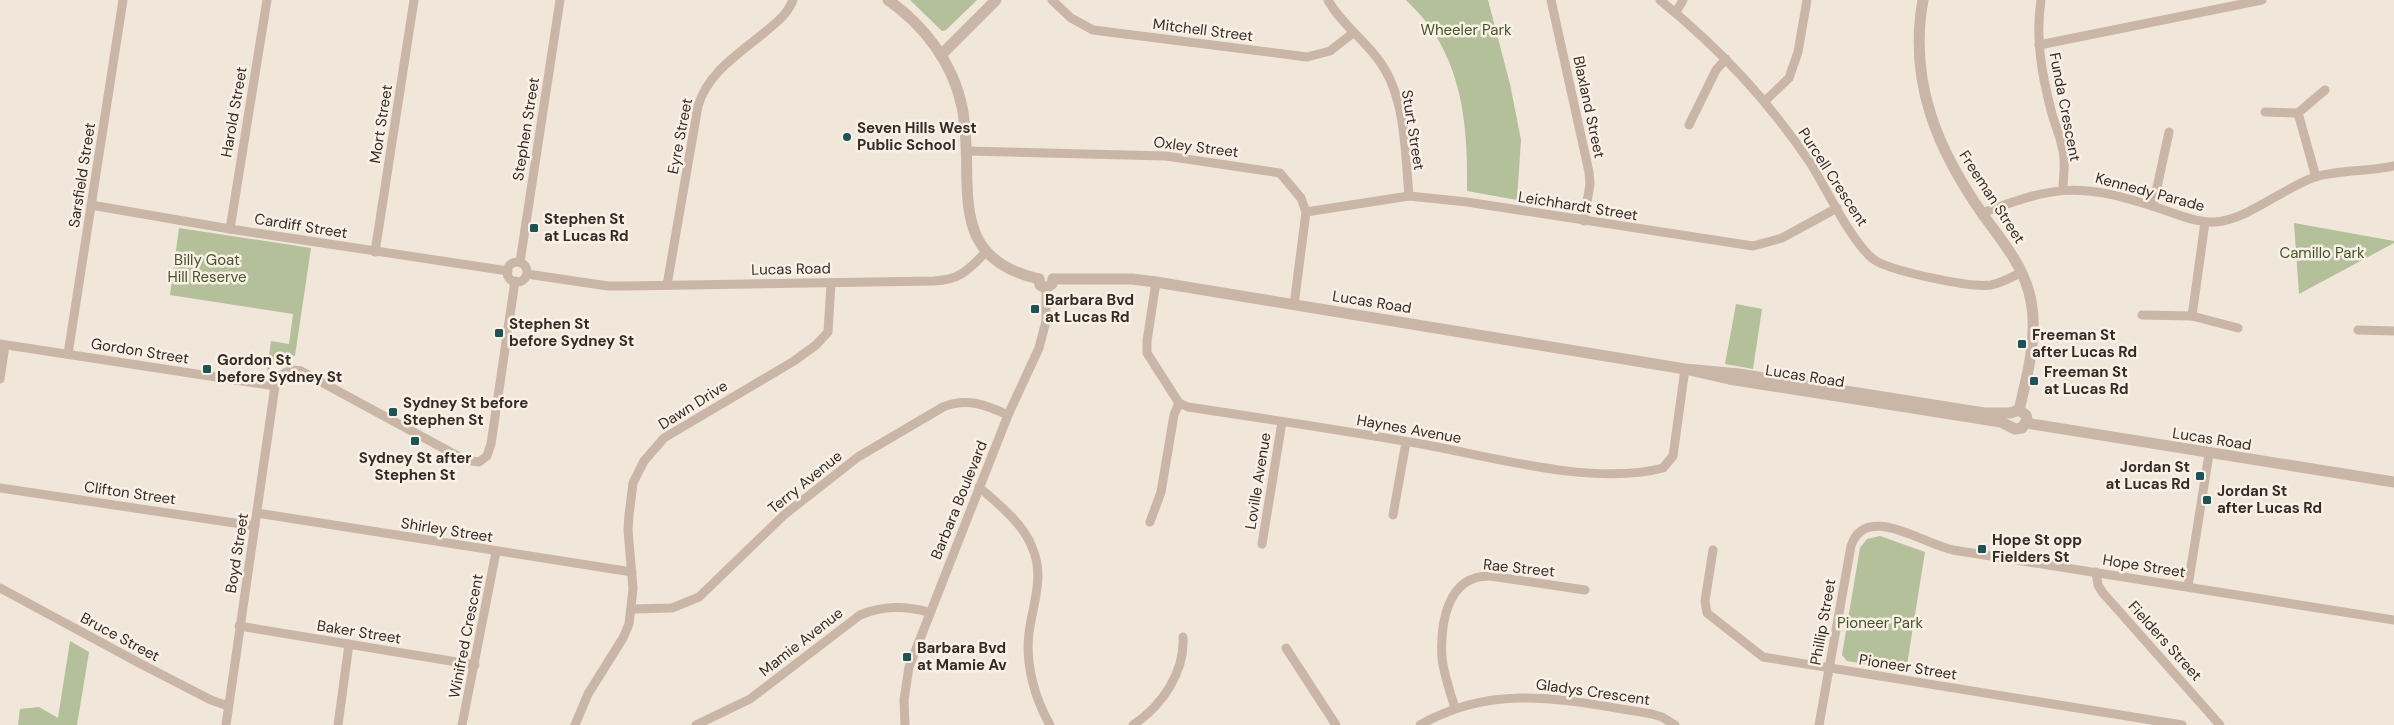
<svg xmlns="http://www.w3.org/2000/svg" width="2394" height="725" viewBox="0 0 2394 725" font-family="'DM Sans',sans-serif">
  <style>
    .green { fill: #b3c09a }
    .lines { fill: none; stroke-linecap: round; stroke-linejoin: round }
    .minor { stroke: #c9b6a6; stroke-width: 9 }
    .tertiary { stroke: #c9b6a6; stroke-width: 11 }
    .poi-dot { fill: #1d5357; stroke: #f9f0e6; stroke-width: 2 }
    .labels { text-anchor: middle; stroke-width: 5; stroke-linejoin: round; paint-order: stroke }
    .street-label { font-size: 15px; fill: #352c27; stroke: #f9f0e6 }
    .park-label { font-size: 15px; fill: #45542b; stroke: #f9f0e6 }
    .poi-label { font-size: 15px; font-weight: bold; fill: #352c27; stroke: #f9f0e6; text-anchor: start }
  </style>
  <rect width="100%" height="100%" fill="#f1e6da"/>
  <g class="green">
    <polygon points="910,0 977,0 946,30 942,31"/>
    <path d="M1406,0H1488L1510,84L1521,140L1517,200L1467,191C1468,132 1464,72 1427,23C1421,15 1413,7 1406,0Z"/>
    <polygon points="2294,223 2394,241 2394,243 2299,294"/>
    <polygon points="179,228 311,248 295,356 280,358 267,371 271,341 289,344 293,314 170,295"/>
    <polygon points="1736,304 1762,309 1753,369 1725,364"/>
    <polygon points="1880,536 1925,552 1906,671 1847,661 1842,655 1860,548 1867,539"/>
    <polygon points="70,641 89,652 77,725 18,725 20,709 39,707 58,718"/>
  </g>
  <g class="lines">
    <g class="minor">
      <polyline points="1052,0 1071,18 1093,30 1307,57 1330,51 1353,33"/>
      <path d="M1328,0C1341,24 1365,40 1380,62C1406,98 1405,153 1409,196"/>
      <polyline points="1551,0 1589,172 1590,184 1584,221"/>
      <path d="M1660,0C1720,49 1768,100 1811,164C1827,190 1851,241 1873,259C1889,271 1971,288 1991,285C2002,283 2012,277 2022,272"/>
      <path d="M2041,0C2035,39 2042,76 2052,114C2056,128 2063,143 2064,158C2065,168 2063,179 2063,189"/>
      <polyline points="1676,12 1683,0"/>
      <polyline points="2039,45 2262,0"/>
      <polyline points="1766,100 1789,78 1798,52 1807,0"/>
      <polyline points="2265,112 2298,113 2325,90"/>
      <polyline points="2298,113 2316,177"/>
      <polyline points="1689,125 1716,70 1726,59"/>
      <polyline points="967,151 1166,156 1280,173 1301,198 1306,212 1294,305"/>
      <polyline points="91,205 230,229 508,271"/>
      <polyline points="2153,206 2169,132"/>
      <polyline points="1306,212 1409,196 1467,202 1753,246 1782,238 1837,208"/>
      <path d="M1982,213C2055,186 2077,182 2152,206C2172,212 2194,223 2215,222C2247,220 2283,188 2315,177C2341,169 2368,172 2394,166"/>
      <polyline points="230,229 267,0"/>
      <polyline points="375,252 414,0"/>
      <polyline points="520,262 560,0"/>
      <circle cx="517" cy="272" r="10"/>
      <path d="M527,274L608,286H627L934,281C960,280 968,270 986,252"/>
      <path d="M1156,282L1147,341V353L1179,403L1188,407C1268,419 1348,431 1427,445C1496,458 1595,486 1663,468L1673,456L1685,369"/>
      <path d="M667,285L698,106C708,72 739,54 765,32C777,22 787,15 793,0"/>
      <polyline points="2142,315 2192,316 2238,328"/>
      <polyline points="2192,316 2205,222"/>
      <polyline points="2358,330 2394,331"/>
      <polyline points="0,344 275,386"/>
      <polyline points="68,354 123,0"/>
      <polyline points="0,379 5,345"/>
      <path d="M979,487C998,504 1022,522 1032,547C1045,576 1033,603 1029,633C1025,664 1035,699 1050,725"/>
      <polyline points="0,488 255,526"/>
      <polyline points="257,513 632,572"/>
      <polyline points="1393,515 1406,442"/>
      <polyline points="1150,522 1161,492 1174,415 1179,403"/>
      <polyline points="1262,544 1282,422"/>
      <polyline points="1713,550 1705,601 1707,613 1763,657 2182,725"/>
      <polyline points="2096,572 2098,585 2103,593 2220,725"/>
      <polyline points="2188,586 2209,454"/>
      <polyline points="0,588 141,664 211,700 228,706"/>
      <path d="M633,609L672,608L699,597L784,515L858,457L943,407C967,397 986,405 1008,415"/>
      <polyline points="239,626 475,665"/>
      <polyline points="1286,648 1336,725"/>
      <path d="M1455,708C1450,692 1444,675 1442,658C1440,624 1447,575 1490,576L1585,590"/>
      <path d="M226,725L275,386C280,374 287,368 301,371L465,460L479,462L487,456L491,444L515,281"/>
      <polyline points="338,725 349,644"/>
      <polyline points="462,725 496,552"/>
      <polyline points="575,725 588,694 623,638 629,624 633,589 628,530 629,515 633,483 644,461 664,438 794,361 816,345 828,332 831,283"/>
      <path d="M696,725L750,699L860,615C884,605 905,606 929,612"/>
      <polyline points="905,725 904,700 909,667 1008,415 1039,348 1046,321 1046,288"/>
      <path d="M1133,725C1162,706 1185,672 1183,637"/>
      <path d="M1420,725C1497,681 1569,701 1652,714L1662,717L1675,725"/>
      <path d="M1819,725L1851,546C1865,502 1923,544 1953,550L2394,620"/>
    </g>
    <g class="tertiary">
      <path d="M888,0C924,25 953,63 962,107C977,179 941,257 1039,279"/>
      <path d="M1923,0C1908,82 1938,151 1984,216C2003,242 2025,268 2031,301C2038,335 2027,377 2019,410"/>
      <polyline points="941,55 996,0"/>
      <polyline points="1039,279 1040,285 1046,288 1052,284 1053,279"/>
      <polyline points="1053,279 1132,279 1156,282 1685,369 1729,379 2001,422 2015,429 2022,428 2027,420 2026,415 2019,410 2010,413 1984,413 1739,374 1685,369"/>
      <polyline points="2026,423 2394,482"/>
    </g>
  </g>
  <g class="poi-dot">
    <circle cx="847" cy="137" r="5"/>
    <rect x="529" y="223" width="10" height="10" rx="2.5"/>
    <rect x="1030" y="304" width="10" height="10" rx="2.5"/>
    <rect x="494" y="328" width="10" height="10" rx="2.5"/>
    <rect x="2017" y="339" width="10" height="10" rx="2.5"/>
    <rect x="202" y="364" width="10" height="10" rx="2.5"/>
    <rect x="2029" y="376" width="10" height="10" rx="2.5"/>
    <rect x="388" y="407" width="10" height="10" rx="2.5"/>
    <rect x="410" y="436" width="10" height="10" rx="2.5"/>
    <rect x="2195" y="471" width="10" height="10" rx="2.5"/>
    <rect x="2202" y="495" width="10" height="10" rx="2.5"/>
    <rect x="1977" y="544" width="10" height="10" rx="2.5"/>
    <rect x="902" y="652" width="10" height="10" rx="2.5"/>
  </g>
  <g class="labels">
    <g class="street-label">
      <text transform="translate(1203 30) rotate(7)" y="5">Mitchell Street</text>
      <text transform="translate(1589 107) rotate(78)" y="5">Blaxland Street</text>
      <text transform="translate(2065 107) rotate(79)" y="5">Funda Crescent</text>
      <text transform="translate(234 112) rotate(-80)" y="5">Harold Street</text>
      <text transform="translate(381 124) rotate(-81)" y="5">Mort Street</text>
      <text transform="translate(526 129) rotate(-81)" y="5">Stephen Street</text>
      <text transform="translate(1413 130) rotate(81)" y="5">Sturt Street</text>
      <text transform="translate(680 136) rotate(-79)" y="5">Eyre Street</text>
      <text transform="translate(1196 147) rotate(7)" y="5">Oxley Street</text>
      <text transform="translate(82 175) rotate(-81)" y="5">Sarsfield Street</text>
      <text transform="translate(1833 177) rotate(57)" y="5">Purcell Crescent</text>
      <text transform="translate(2150 192) rotate(15)" y="5">Kennedy Parade</text>
      <text transform="translate(1992 197) rotate(57)" y="5">Freeman Street</text>
      <text transform="translate(1578 206) rotate(9)" y="5">Leichhardt Street</text>
      <text transform="translate(301 226) rotate(9)" y="5">Cardiff Street</text>
      <text transform="translate(791 269) rotate(-1)" y="5">Lucas Road</text>
      <text transform="translate(1372 302) rotate(9)" y="5">Lucas Road</text>
      <text transform="translate(140 351) rotate(9)" y="5">Gordon Street</text>
      <text transform="translate(1805 376) rotate(9)" y="5">Lucas Road</text>
      <text transform="translate(693 405) rotate(-32)" y="5">Dawn Drive</text>
      <text transform="translate(1409 429) rotate(10)" y="5">Haynes Avenue</text>
      <text transform="translate(2212 439) rotate(9)" y="5">Lucas Road</text>
      <text transform="translate(1258 481) rotate(-81)" y="5">Loville Avenue</text>
      <text transform="translate(805 482) rotate(-39)" y="5">Terry Avenue</text>
      <text transform="translate(130 493) rotate(8)" y="5">Clifton Street</text>
      <text transform="translate(959 500) rotate(-68)" y="5">Barbara Boulevard</text>
      <text transform="translate(447 530) rotate(9)" y="5">Shirley Street</text>
      <text transform="translate(237 553) rotate(-81)" y="5">Boyd Street</text>
      <text transform="translate(2144 566) rotate(9)" y="5">Hope Street</text>
      <text transform="translate(1519 568) rotate(6)" y="5">Rae Street</text>
      <text transform="translate(1823 622) rotate(-80)" y="5">Phillip Street</text>
      <text transform="translate(359 632) rotate(9)" y="5">Baker Street</text>
      <text transform="translate(466 636) rotate(-79)" y="5">Winifred Crescent</text>
      <text transform="translate(120 637) rotate(28)" y="5">Bruce Street</text>
      <text transform="translate(2165 641) rotate(48)" y="5">Fielders Street</text>
      <text transform="translate(801 642) rotate(-38)" y="5">Mamie Avenue</text>
      <text transform="translate(1908 667) rotate(9)" y="5">Pioneer Street</text>
      <text transform="translate(1593 692) rotate(8)" y="5">Gladys Crescent</text>
    </g>
    <g class="park-label">
      <text x="1466" y="35">Wheeler Park</text>
      <text x="2322" y="258">Camillo Park</text>
      <text x="207" y="265">Billy Goat<tspan x="207" dy="17">Hill Reserve</tspan></text>
      <text x="1880" y="628">Pioneer Park</text>
    </g>
    <g class="poi-label">
      <text x="857" y="133">Seven Hills West<tspan x="857" dy="17">Public School</tspan></text>
      <text x="544" y="224">Stephen St<tspan x="544" dy="17">at Lucas Rd</tspan></text>
      <text x="1045" y="305">Barbara Bvd<tspan x="1045" dy="17">at Lucas Rd</tspan></text>
      <text x="509" y="329">Stephen St<tspan x="509" dy="17">before Sydney St</tspan></text>
      <text x="2032" y="340">Freeman St<tspan x="2032" dy="17">after Lucas Rd</tspan></text>
      <text x="217" y="365">Gordon St<tspan x="217" dy="17">before Sydney St</tspan></text>
      <text x="2044" y="377">Freeman St<tspan x="2044" dy="17">at Lucas Rd</tspan></text>
      <text x="403" y="408">Sydney St before<tspan x="403" dy="17">Stephen St</tspan></text>
      <text x="415" y="463" text-anchor="middle">Sydney St after<tspan x="415" dy="17">Stephen St</tspan></text>
      <text x="2190" y="472" text-anchor="end">Jordan St<tspan x="2190" dy="17">at Lucas Rd</tspan></text>
      <text x="2217" y="496">Jordan St<tspan x="2217" dy="17">after Lucas Rd</tspan></text>
      <text x="1992" y="545">Hope St opp<tspan x="1992" dy="17">Fielders St</tspan></text>
      <text x="917" y="653">Barbara Bvd<tspan x="917" dy="17">at Mamie Av</tspan></text>
    </g>
  </g>
</svg>
